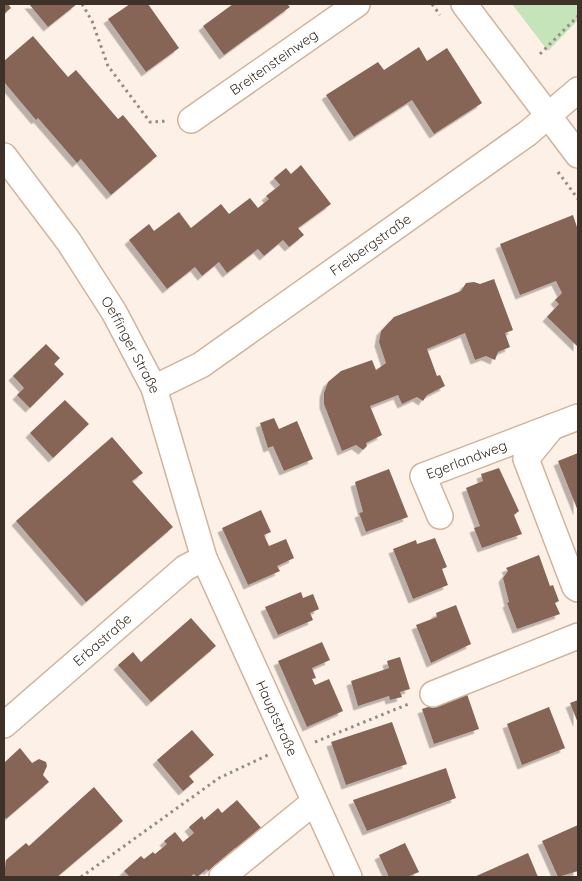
<svg xmlns="http://www.w3.org/2000/svg" width="582" height="881" viewBox="0 0 582 881" font-family="Quicksand,sans-serif">
  <style>
    .green { fill: #c6e4ba }
    .building { fill: #866556; filter: url(#shadow) }
    .lines { fill: none; stroke-linecap: round; stroke-linejoin: round }
    .minor-casing { stroke: #d2b39b; stroke-width: 28 }
    .path { stroke: #978b81; stroke-width: 3; stroke-dasharray: 2.5 4; stroke-linecap: butt }
    .minor { stroke: #fff; stroke-width: 25 }
    .labels { text-anchor: middle; stroke-width: 5; stroke-linejoin: round; paint-order: stroke }
    .street-label { font-size: 14px; fill: #3e3228; stroke: #fff }
  </style>
  <defs>
    <filter id="shadow"><feDropShadow dx="-4.5" dy="4.5" stdDeviation="0" flood-color="#0004"/></filter>
  </defs>
  <rect width="100%" height="100%" fill="#fdf0e6"/>
  <polygon class="green" points="512,4 578,4 578,20 548,51"/>
  <g class="building">
    <polygon points="4,4 8,4 11,8 4,14"/>
    <polygon points="29,4 77,4 48,27"/>
    <polygon points="130,4 148,4 179,48 146,72 108,19"/>
    <polygon points="233,4 287,4 290,7 224,55 203,26"/>
    <polygon points="33,36 68,77 76,70 118,119 123,115 157,156 111,195 81,159 77,163 38,118 36,120 4,82 4,61"/>
    <polygon points="419,47 427,61 447,48 482,103 434,134 412,100 354,137 326,95 378,62 384,70"/>
    <polygon points="301,165 331,204 298,228 304,235 289,247 283,240 264,256 258,249 227,273 219,262 202,276 195,267 167,289 129,240 149,224 154,231 179,212 191,228 221,204 229,214 250,198 258,208 269,199 266,196 280,185 274,178 286,168 291,174"/>
    <polygon points="573,215 578,230 578,347 547,317 559,304 555,300 562,293 556,281 520,295 500,244"/>
    <polygon points="494,279 513,330 505,333 510,347 498,352 495,360 486,356 475,360 465,333 427,349 437,376 440,375 445,386 427,395 423,401 417,397 402,404 398,395 370,406 382,435 366,443 367,446 363,450 356,445 342,451 324,404 324,393 328,382 341,371 372,360 376,370 386,363 379,342 381,331 394,317 461,291 466,283 474,282 480,284"/>
    <polygon points="46,344 60,358 54,364 64,374 30,408 17,395 24,388 13,376"/>
    <polygon points="65,400 89,424 53,458 30,433"/>
    <polygon points="274,418 279,429 297,421 313,459 284,471 273,446 268,448 260,423"/>
    <polygon points="112,437 143,473 132,481 173,527 86,602 16,521"/>
    <polygon points="578,453 578,511 558,461"/>
    <polygon points="499,468 519,511 514,515 522,534 482,548 474,528 480,526 466,488 483,481 481,474"/>
    <polygon points="389,469 408,517 366,532 359,513 363,512 355,482"/>
    <polygon points="261,510 271,532 264,535 269,546 286,539 294,558 277,566 280,571 248,585 222,528"/>
    <polygon points="435,538 447,567 442,569 448,585 413,599 393,549 416,540 417,544"/>
    <polygon points="539,555 550,586 553,585 559,601 555,603 560,614 517,629 507,603 509,602 503,578 508,571 506,568"/>
    <polygon points="301,592 303,598 313,594 319,609 310,613 313,620 278,635 265,607"/>
    <polygon points="456,605 471,644 431,663 416,625 437,617 436,613"/>
    <polygon points="191,618 216,646 151,702 118,665 133,652 141,662"/>
    <polygon points="322,642 330,660 312,668 316,678 312,679 315,685 329,679 343,711 307,727 278,661"/>
    <polygon points="400,657 410,689 400,692 402,697 390,700 389,696 358,706 351,681 389,668 387,661"/>
    <polygon points="467,694 479,729 434,744 422,709"/>
    <polygon points="578,700 578,723 570,703"/>
    <polygon points="549,707 565,748 522,765 507,724"/>
    <polygon points="392,722 407,764 346,785 331,742"/>
    <polygon points="192,730 214,755 189,776 194,782 183,791 157,760"/>
    <polygon points="20,748 32,763 39,759 46,762 47,766 43,775 49,782 6,819 4,816 4,763"/>
    <polygon points="446,768 456,798 367,831 353,800"/>
    <polygon points="94,787 123,821 57,877 4,877 6,860 26,843 29,846"/>
    <polygon points="237,800 264,831 239,853 235,848 208,871 207,869 197,877 194,874 190,877 130,877 124,871 141,856 144,859 153,852 155,854 167,844 164,841 175,832 183,842 194,833 189,827 202,816 204,820 218,808 222,813"/>
    <polygon points="578,825 578,871 558,877 542,841"/>
    <polygon points="405,843 419,872 407,877 389,877 379,855"/>
    <polygon points="528,853 538,877 474,877"/>
  </g>
  <g class="lines">
    <defs>
      <g id="minor">
        <polyline points="464,4 578,155"/>
        <path id="s1" d="M191,120L357,4"/>
        <path id="s2" d="M4,156L69,242L114,312L154,388L204,558L349,877"/>
        <path id="s3" d="M154,388L201,365L528,133L578,90"/>
        <polyline points="552,427 526,459 575,587 578,589"/>
        <path id="s4" d="M440,516L423,476L578,417"/>
        <polyline points="433,694 578,636"/>
        <path id="s5" d="M4,725L185,568L204,558"/>
        <polyline points="222,877 314,802"/>
      </g>
    </defs>
    <use href="#minor" class="minor-casing"/>
    <g class="path">
      <polyline points="82,4 92,21 108,66 150,122 167,121"/>
      <polyline points="432,4 440,15"/>
      <polyline points="540,54 578,16"/>
      <polyline points="558,172 578,199"/>
      <polyline points="315,742 411,703"/>
      <polyline points="81,877 219,778 268,755"/>
    </g>
    <use href="#minor" class="minor"/>
  </g>
  <g class="labels">
    <g class="street-label">
      <text dy="5" stroke="none"><textPath href="#s1" startOffset="101">Breitensteinweg</textPath></text>
      <text dy="5" stroke="none"><textPath href="#s3" startOffset="260">Freibergstraße</textPath></text>
      <text dy="5" stroke="none"><textPath href="#s2" startOffset="228">Oeffinger Straße</textPath></text>
      <text dy="5" stroke="none"><textPath href="#s4" startOffset="90">Egerlandweg</textPath></text>
      <text dy="5" stroke="none"><textPath href="#s5" startOffset="130">Erbastraße</textPath></text>
      <text dy="5" stroke="none"><textPath href="#s2" startOffset="630">Hauptstraße</textPath></text>
    </g>
  </g>
  <rect width="582" height="881" fill="none" stroke="#3e3228" stroke-width="10"/>
</svg>
